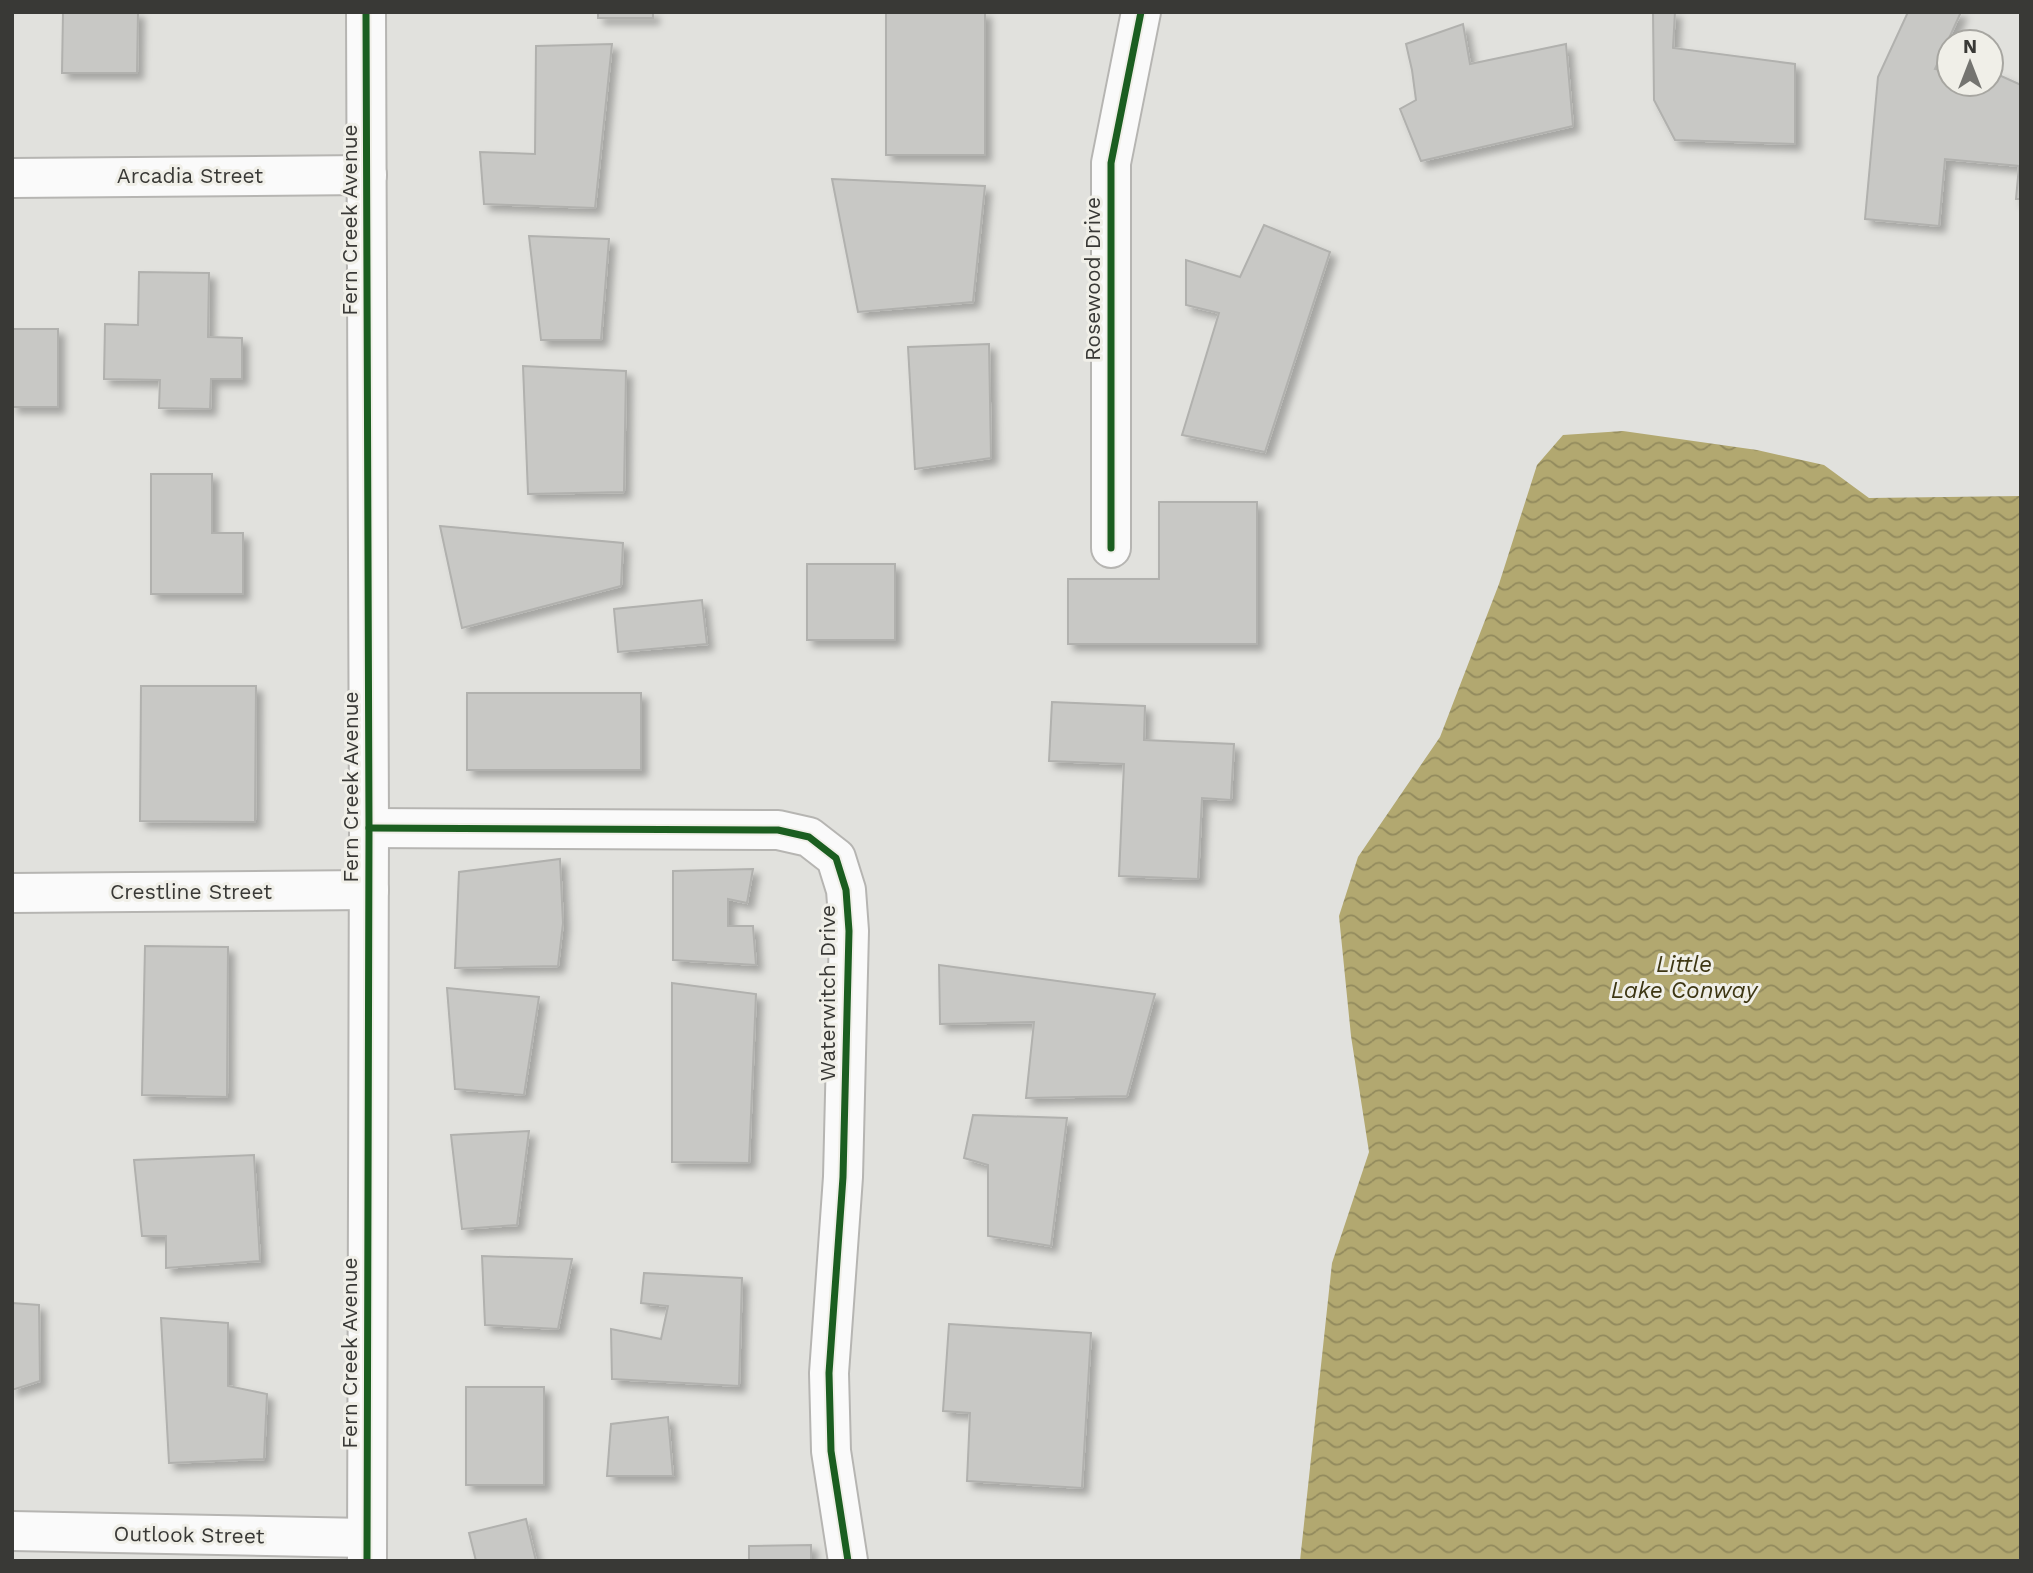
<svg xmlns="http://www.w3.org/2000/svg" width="2033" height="1573" viewBox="0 0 2033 1573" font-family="'Work Sans',sans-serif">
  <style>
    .water { fill: url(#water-waves) }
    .building { fill: #c8c8c5; stroke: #b1b1ae; stroke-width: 2; filter: url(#shadow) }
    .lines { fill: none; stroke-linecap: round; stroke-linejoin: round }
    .minor-casing { stroke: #b6b5b2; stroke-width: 42 }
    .minor { stroke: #fafafa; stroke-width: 38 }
    .cycleway-casing { stroke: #f0efe8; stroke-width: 11 }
    .cycleway { stroke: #1b5e20; stroke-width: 7 }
    .labels { text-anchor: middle; stroke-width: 6; stroke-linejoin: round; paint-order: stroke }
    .street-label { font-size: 21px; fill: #393936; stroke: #f0efe8 }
    .water-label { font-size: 23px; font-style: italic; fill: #3d3613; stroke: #f0efe8 }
  </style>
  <defs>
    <pattern id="water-waves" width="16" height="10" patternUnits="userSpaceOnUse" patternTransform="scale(1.75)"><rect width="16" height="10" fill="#b2a870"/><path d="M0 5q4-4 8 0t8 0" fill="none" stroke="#928a5d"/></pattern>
    <filter id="shadow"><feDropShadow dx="6" dy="6" stdDeviation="3.5" flood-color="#0004"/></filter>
  </defs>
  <rect width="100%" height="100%" fill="#e1e1dd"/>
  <polygon class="water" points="1623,431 1757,450 1824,465 1869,498 2021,496 2021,1561 1300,1561 1332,1263 1369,1152 1351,1036 1339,916 1358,857 1440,737 1499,584 1537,465 1563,435"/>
  <g class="building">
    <polygon points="63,12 138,12 137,73 62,73"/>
    <rect x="598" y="12" width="55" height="6"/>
    <rect x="886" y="12" width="99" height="143"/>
    <polygon points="1653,12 1675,12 1673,48 1795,64 1795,144 1675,140 1654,100"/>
    <polygon points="1908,12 1961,12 1935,69 1949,71 1949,84 1991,84 1991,75 1999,75 2021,85 2021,199 2016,199 2019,166 1945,159 1939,226 1865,219 1878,77"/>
    <polygon points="1463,24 1470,64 1566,44 1573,126 1421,161 1400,109 1416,100 1412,70 1406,44"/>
    <polygon points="612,44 595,208 484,204 480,152 535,154 536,46"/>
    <polygon points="832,179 985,186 973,302 858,312"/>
    <polygon points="1264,225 1330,252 1265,452 1182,435 1219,313 1186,305 1186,260 1240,277"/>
    <polygon points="529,236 609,239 601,340 541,340"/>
    <polygon points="139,272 209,273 208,337 242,338 242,379 211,379 210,409 159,408 160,380 104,379 105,324 138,325"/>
    <rect x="12" y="329" width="46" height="78"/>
    <polygon points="989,344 991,458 915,469 908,347"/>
    <polygon points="523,366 626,371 624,492 528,494"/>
    <polygon points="151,474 212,474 212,533 243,533 243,594 151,594"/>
    <polygon points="1159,502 1257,502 1257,644 1068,644 1068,579 1159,579"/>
    <polygon points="440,526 623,543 621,586 462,628"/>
    <rect x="807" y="564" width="88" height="76"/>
    <polygon points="702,600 707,644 618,652 614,609"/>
    <polygon points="141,686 256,686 255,822 140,821"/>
    <rect x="467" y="693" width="174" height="77"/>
    <polygon points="1052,702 1145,706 1144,740 1234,744 1231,800 1202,798 1198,879 1119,876 1124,764 1049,761"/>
    <polygon points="560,859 563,923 558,966 455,968 459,872"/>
    <polygon points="753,869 747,903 728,899 728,926 753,926 756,965 673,960 673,871"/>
    <polygon points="145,946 228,947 227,1097 142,1095"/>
    <polygon points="939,965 1155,994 1127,1096 1026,1098 1034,1022 940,1024"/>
    <polygon points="672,983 756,994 749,1163 672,1162"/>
    <polygon points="447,988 539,997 524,1095 455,1089"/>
    <polygon points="973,1115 1067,1118 1051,1246 988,1236 988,1165 964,1158"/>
    <polygon points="529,1131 517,1225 462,1229 451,1135"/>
    <polygon points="254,1155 260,1261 166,1268 166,1236 142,1236 134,1160"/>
    <polygon points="482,1256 572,1259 558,1329 485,1325"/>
    <polygon points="644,1273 742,1278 739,1386 612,1379 611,1329 661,1339 668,1306 641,1303"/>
    <polygon points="12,1303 39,1305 40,1381 12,1390"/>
    <polygon points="161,1318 228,1323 228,1386 267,1394 264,1459 169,1463"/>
    <polygon points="949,1324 1091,1333 1082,1488 967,1481 970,1413 943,1411"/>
    <rect x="466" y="1387" width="78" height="98"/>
    <polygon points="668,1417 673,1476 607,1476 611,1424"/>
    <polygon points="526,1519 536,1561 476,1561 469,1533"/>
    <polygon points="811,1545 811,1561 749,1561 749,1546"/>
  </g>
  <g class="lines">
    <defs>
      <g id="minor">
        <polyline points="366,12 369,828 367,1561"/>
        <polyline points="12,178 367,175"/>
        <polyline points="1111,548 1111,163 1141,12"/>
        <polyline points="369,828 778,830 809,837 836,858 846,890 849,931 843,1177 829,1373 831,1451 848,1561"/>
        <polyline points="12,893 369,890"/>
        <polyline points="12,1531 366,1538"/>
      </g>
    </defs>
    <use href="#minor" class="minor-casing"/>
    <use href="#minor" class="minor"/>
    <defs>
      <g id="cycleway">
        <polyline points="366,12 369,828 367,1561"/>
        <polyline points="1111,548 1111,163 1141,12"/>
        <polyline points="369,828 778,830 809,837 836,858 846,890 849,931 843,1177 829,1373 831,1451 848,1561"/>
      </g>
    </defs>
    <use href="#cycleway" class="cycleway-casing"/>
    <use href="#cycleway" class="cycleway"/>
  </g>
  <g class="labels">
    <g class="street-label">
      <text x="190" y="183">Arcadia Street</text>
      <text transform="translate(350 220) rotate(-90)" y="7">Fern Creek Avenue</text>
      <text transform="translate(1093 279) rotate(-90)" y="7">Rosewood Drive</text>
      <text transform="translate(351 787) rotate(-90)" y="7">Fern Creek Avenue</text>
      <text x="191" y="899">Crestline Street</text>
      <text transform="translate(828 993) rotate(-90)" y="7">Waterwitch Drive</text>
      <text transform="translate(350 1353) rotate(-90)" y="7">Fern Creek Avenue</text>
      <text transform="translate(189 1535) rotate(1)" y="7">Outlook Street</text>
    </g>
    <g class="water-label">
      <text x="1684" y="972">Little<tspan x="1684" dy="26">Lake Conway</tspan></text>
    </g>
  </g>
  <rect width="2033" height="1573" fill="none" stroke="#393936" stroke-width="28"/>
  <g transform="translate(1970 63)"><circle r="33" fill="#f0efe8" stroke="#a7a6a1" stroke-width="2"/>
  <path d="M0-5L12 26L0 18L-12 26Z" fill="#747470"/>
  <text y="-10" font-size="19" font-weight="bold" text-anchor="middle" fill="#393936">N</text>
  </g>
</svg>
